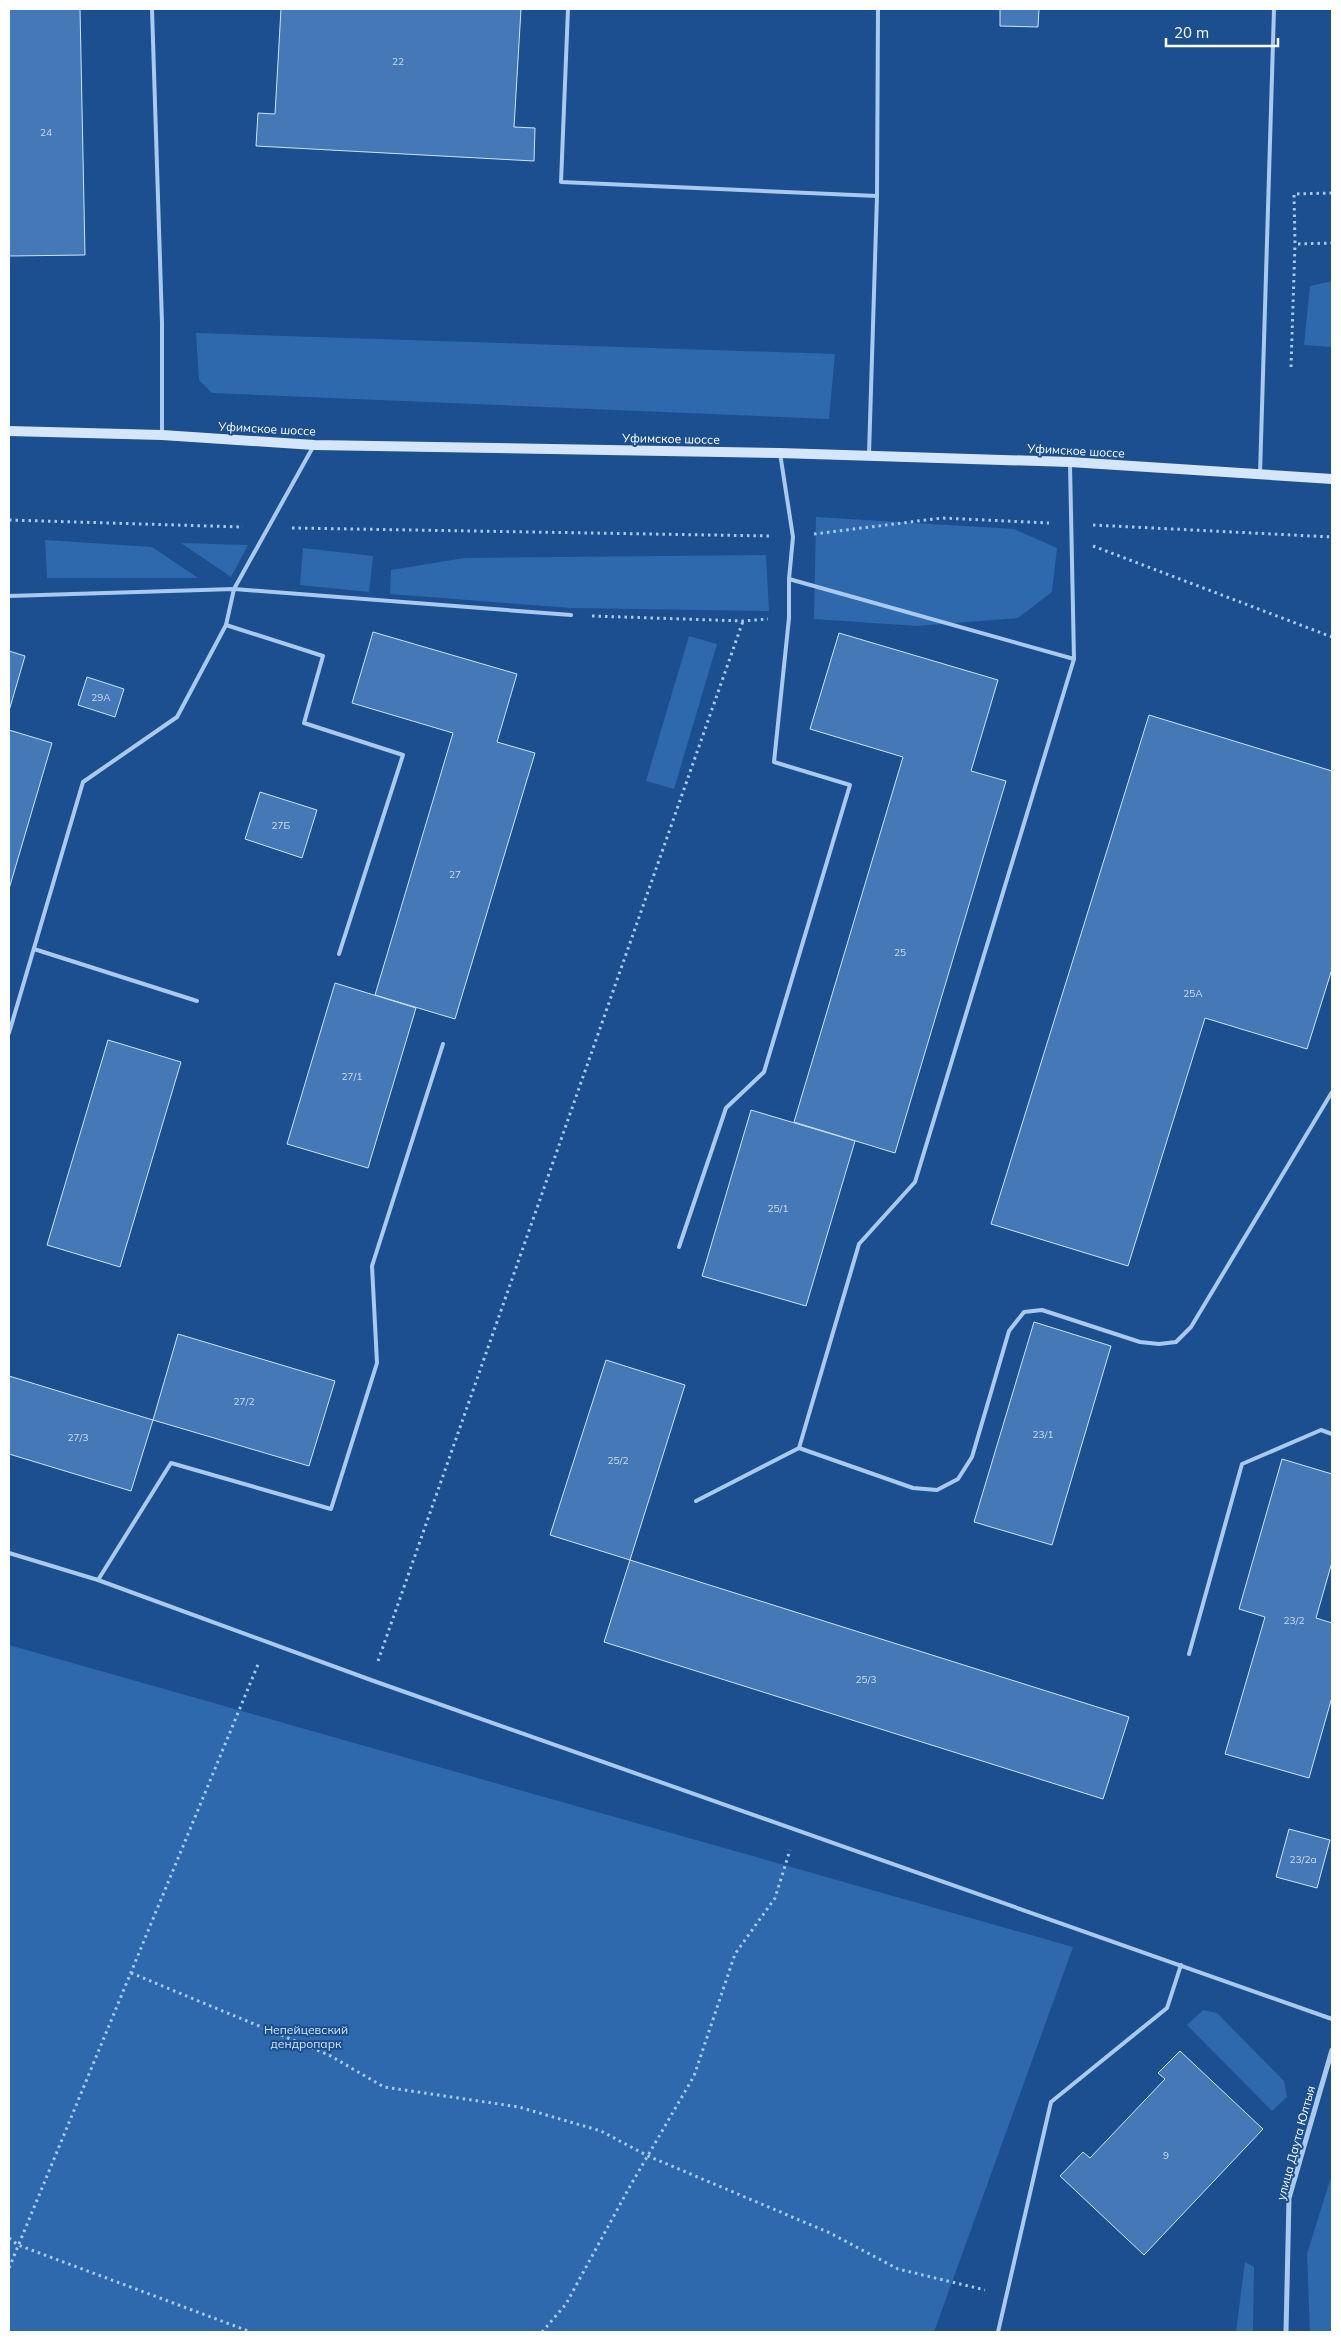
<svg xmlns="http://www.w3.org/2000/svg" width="1341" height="2341" viewBox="0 0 1341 2341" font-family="Mulish,sans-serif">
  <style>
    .green { fill: #2e69ad }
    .building { fill: #4478b7; stroke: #cfe3fa }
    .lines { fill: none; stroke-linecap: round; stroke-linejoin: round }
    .path { stroke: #a9c9ee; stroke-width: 3; stroke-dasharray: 2.5 4; stroke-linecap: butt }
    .service { stroke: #a9c9ee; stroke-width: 4 }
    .minor { stroke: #a9c9ee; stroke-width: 5 }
    .secondary { stroke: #d6e6fa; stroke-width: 10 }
    .labels { text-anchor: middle; stroke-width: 4; stroke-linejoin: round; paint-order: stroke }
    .number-label { font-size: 10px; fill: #d0dded }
    .street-label { font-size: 12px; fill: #fff; stroke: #1b4f8f }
    .park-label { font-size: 12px; fill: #cfe3fa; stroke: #1b4f8f }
  </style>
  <rect width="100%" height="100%" fill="#1b4f8f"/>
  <g class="green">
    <polygon points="1332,281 1332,347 1304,345 1310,286"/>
    <polygon points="196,333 835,354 829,419 212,393 199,380"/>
    <polygon points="816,517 1014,529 1057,548 1052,592 1018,618 917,626 814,619"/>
    <polygon points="45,540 152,547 198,578 47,578"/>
    <polygon points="181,543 248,545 231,577"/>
    <polygon points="303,548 373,556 369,592 300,585"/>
    <polygon points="766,555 769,611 571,608 390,594 391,570 464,558"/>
    <polygon points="689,636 717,644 674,789 646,781"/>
    <polygon points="9,1645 1073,1947 934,2332 9,2332"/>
    <polygon points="1203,2010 1217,2013 1284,2081 1287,2097 1272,2111 1187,2025"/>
    <polygon points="1332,2174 1332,2332 1310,2332 1307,2254"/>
    <polygon points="1245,2262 1254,2267 1253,2332 1236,2332"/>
  </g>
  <g class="building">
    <polygon points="9,9 80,9 85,255 9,256"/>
    <polygon points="281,9 521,9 514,127 535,128 534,161 256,146 258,113 275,114"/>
    <polygon points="1000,9 1039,9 1038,27 1000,26"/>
    <polygon points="373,632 517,674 497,742 535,753 455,1019 375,995 453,733 352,703"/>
    <polygon points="839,633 998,680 971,771 1006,781 895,1153 794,1122 903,757 810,729"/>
    <polygon points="9,651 25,656 9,711"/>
    <polygon points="87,677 124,689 115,717 78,705"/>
    <polygon points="1149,715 1332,771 1332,969 1307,1049 1205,1018 1128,1266 991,1224"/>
    <polygon points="9,730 52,743 9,889"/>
    <polygon points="260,792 317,810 302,858 245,839"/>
    <polygon points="335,983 416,1008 368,1168 287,1144"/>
    <polygon points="108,1040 181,1062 120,1267 47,1245"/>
    <polygon points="751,1110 855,1141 806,1306 702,1276"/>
    <polygon points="1034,1322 1111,1346 1052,1545 974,1522"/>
    <polygon points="178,1334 335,1381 309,1466 153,1420"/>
    <polygon points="606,1360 685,1385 630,1560 550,1535"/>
    <polygon points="9,1376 153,1420 131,1491 9,1454"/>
    <polygon points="1282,1459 1332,1474 1332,1562 1316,1618 1332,1623 1332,1697 1309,1778 1225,1754 1265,1617 1239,1609"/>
    <polygon points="630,1560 1129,1717 1103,1799 604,1642"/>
    <polygon points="1289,1829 1330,1840 1317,1888 1276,1877"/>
    <polygon points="1180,2051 1263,2129 1144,2255 1060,2176 1083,2152 1090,2158 1165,2079 1158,2073"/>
  </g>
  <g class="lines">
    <g class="path">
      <polyline points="1332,193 1294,194 1295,244 1332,243"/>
      <polyline points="1291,367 1295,244"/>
      <polyline points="9,520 243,527"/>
      <polyline points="1093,525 1332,537"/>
      <polyline points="292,528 770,536"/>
      <polyline points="814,534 942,518 1049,523"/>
      <polyline points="1093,546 1332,637"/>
      <polyline points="592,616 743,621 768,619"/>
      <polyline points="378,1661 743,621"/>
      <polyline points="131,1973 329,2055 384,2087 519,2107 601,2131 648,2156 830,2233 898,2269 985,2290"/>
      <polyline points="9,2238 18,2245 251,2332"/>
      <polyline points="9,2268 259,1662"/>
      <polyline points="542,2332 566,2304 629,2188 694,2076 735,1954 775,1898 790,1850"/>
    </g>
    <g class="service">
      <polyline points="152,9 162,323 162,434"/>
      <polyline points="568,9 561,182 877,196"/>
      <polyline points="780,453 793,537 789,579 1074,659"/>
      <polyline points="869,454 877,196 878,9"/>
      <polyline points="1260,474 1274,9"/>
      <polyline points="9,596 234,589 571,615"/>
      <polyline points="226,625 323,656 304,723 403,755 339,954"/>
      <polyline points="34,949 197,1001"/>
      <polyline points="9,1033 83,782 177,717 226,625 234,589 313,447"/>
      <polyline points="679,1247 726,1108 764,1072 850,785 774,762 789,618 789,579"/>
      <polyline points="799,1448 859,1244 915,1182 1074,659 1070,464"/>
      <polyline points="696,1501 799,1448 913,1488 937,1490 958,1479 972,1457 1009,1331 1024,1312 1042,1310 1140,1342 1159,1344 1176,1342 1191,1327 1332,1092"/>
      <polyline points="9,1553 98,1580 371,1680 1332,2019"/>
      <polyline points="98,1580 171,1463 331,1509 377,1363 372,1266 443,1044"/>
      <polyline points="1189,1654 1242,1464 1321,1430 1332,1434"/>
      <polyline points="998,2332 1051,2102 1167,2008 1181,1965"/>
    </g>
    <polyline class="minor" points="1286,2332 1289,2198 1332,2050"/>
    <polyline class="secondary" points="9,431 162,435 314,445 780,453 1070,462 1332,479"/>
  </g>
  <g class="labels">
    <g class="number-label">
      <text x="398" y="65">22</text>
      <text x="46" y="136">24</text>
      <text x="101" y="701">29А</text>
      <text x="281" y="829">27Б</text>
      <text x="455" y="878">27</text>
      <text x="900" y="956">25</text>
      <text x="1193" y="997">25А</text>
      <text x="352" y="1080">27/1</text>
      <text x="778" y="1212">25/1</text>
      <text x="244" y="1405">27/2</text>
      <text x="1043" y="1438">23/1</text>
      <text x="78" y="1441">27/3</text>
      <text x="618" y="1464">25/2</text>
      <text x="1294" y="1624">23/2</text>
      <text x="866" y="1683">25/3</text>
      <text x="1303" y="1863">23/2а</text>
      <text x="1166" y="2159">9</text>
    </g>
    <g class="street-label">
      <text transform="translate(267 429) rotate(3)" y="4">Уфимское шоссе</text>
      <text transform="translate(671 439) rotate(1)" y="4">Уфимское шоссе</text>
      <text transform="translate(1076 451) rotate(3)" y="4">Уфимское шоссе</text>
      <text transform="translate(1296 2143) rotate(-75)" y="4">улица Даута Юлтыя</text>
    </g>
    <g class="park-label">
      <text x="306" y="2034">Непейцевский<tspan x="306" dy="14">дендропарк</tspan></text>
    </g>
  </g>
  <rect width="1341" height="2341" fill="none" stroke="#ffffff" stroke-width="20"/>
  <path d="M1166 38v8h112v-8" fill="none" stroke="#ffffff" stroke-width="2.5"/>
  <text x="1174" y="38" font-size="15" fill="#ffffff" stroke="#1b4f8f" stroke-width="4" paint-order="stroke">20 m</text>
</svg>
